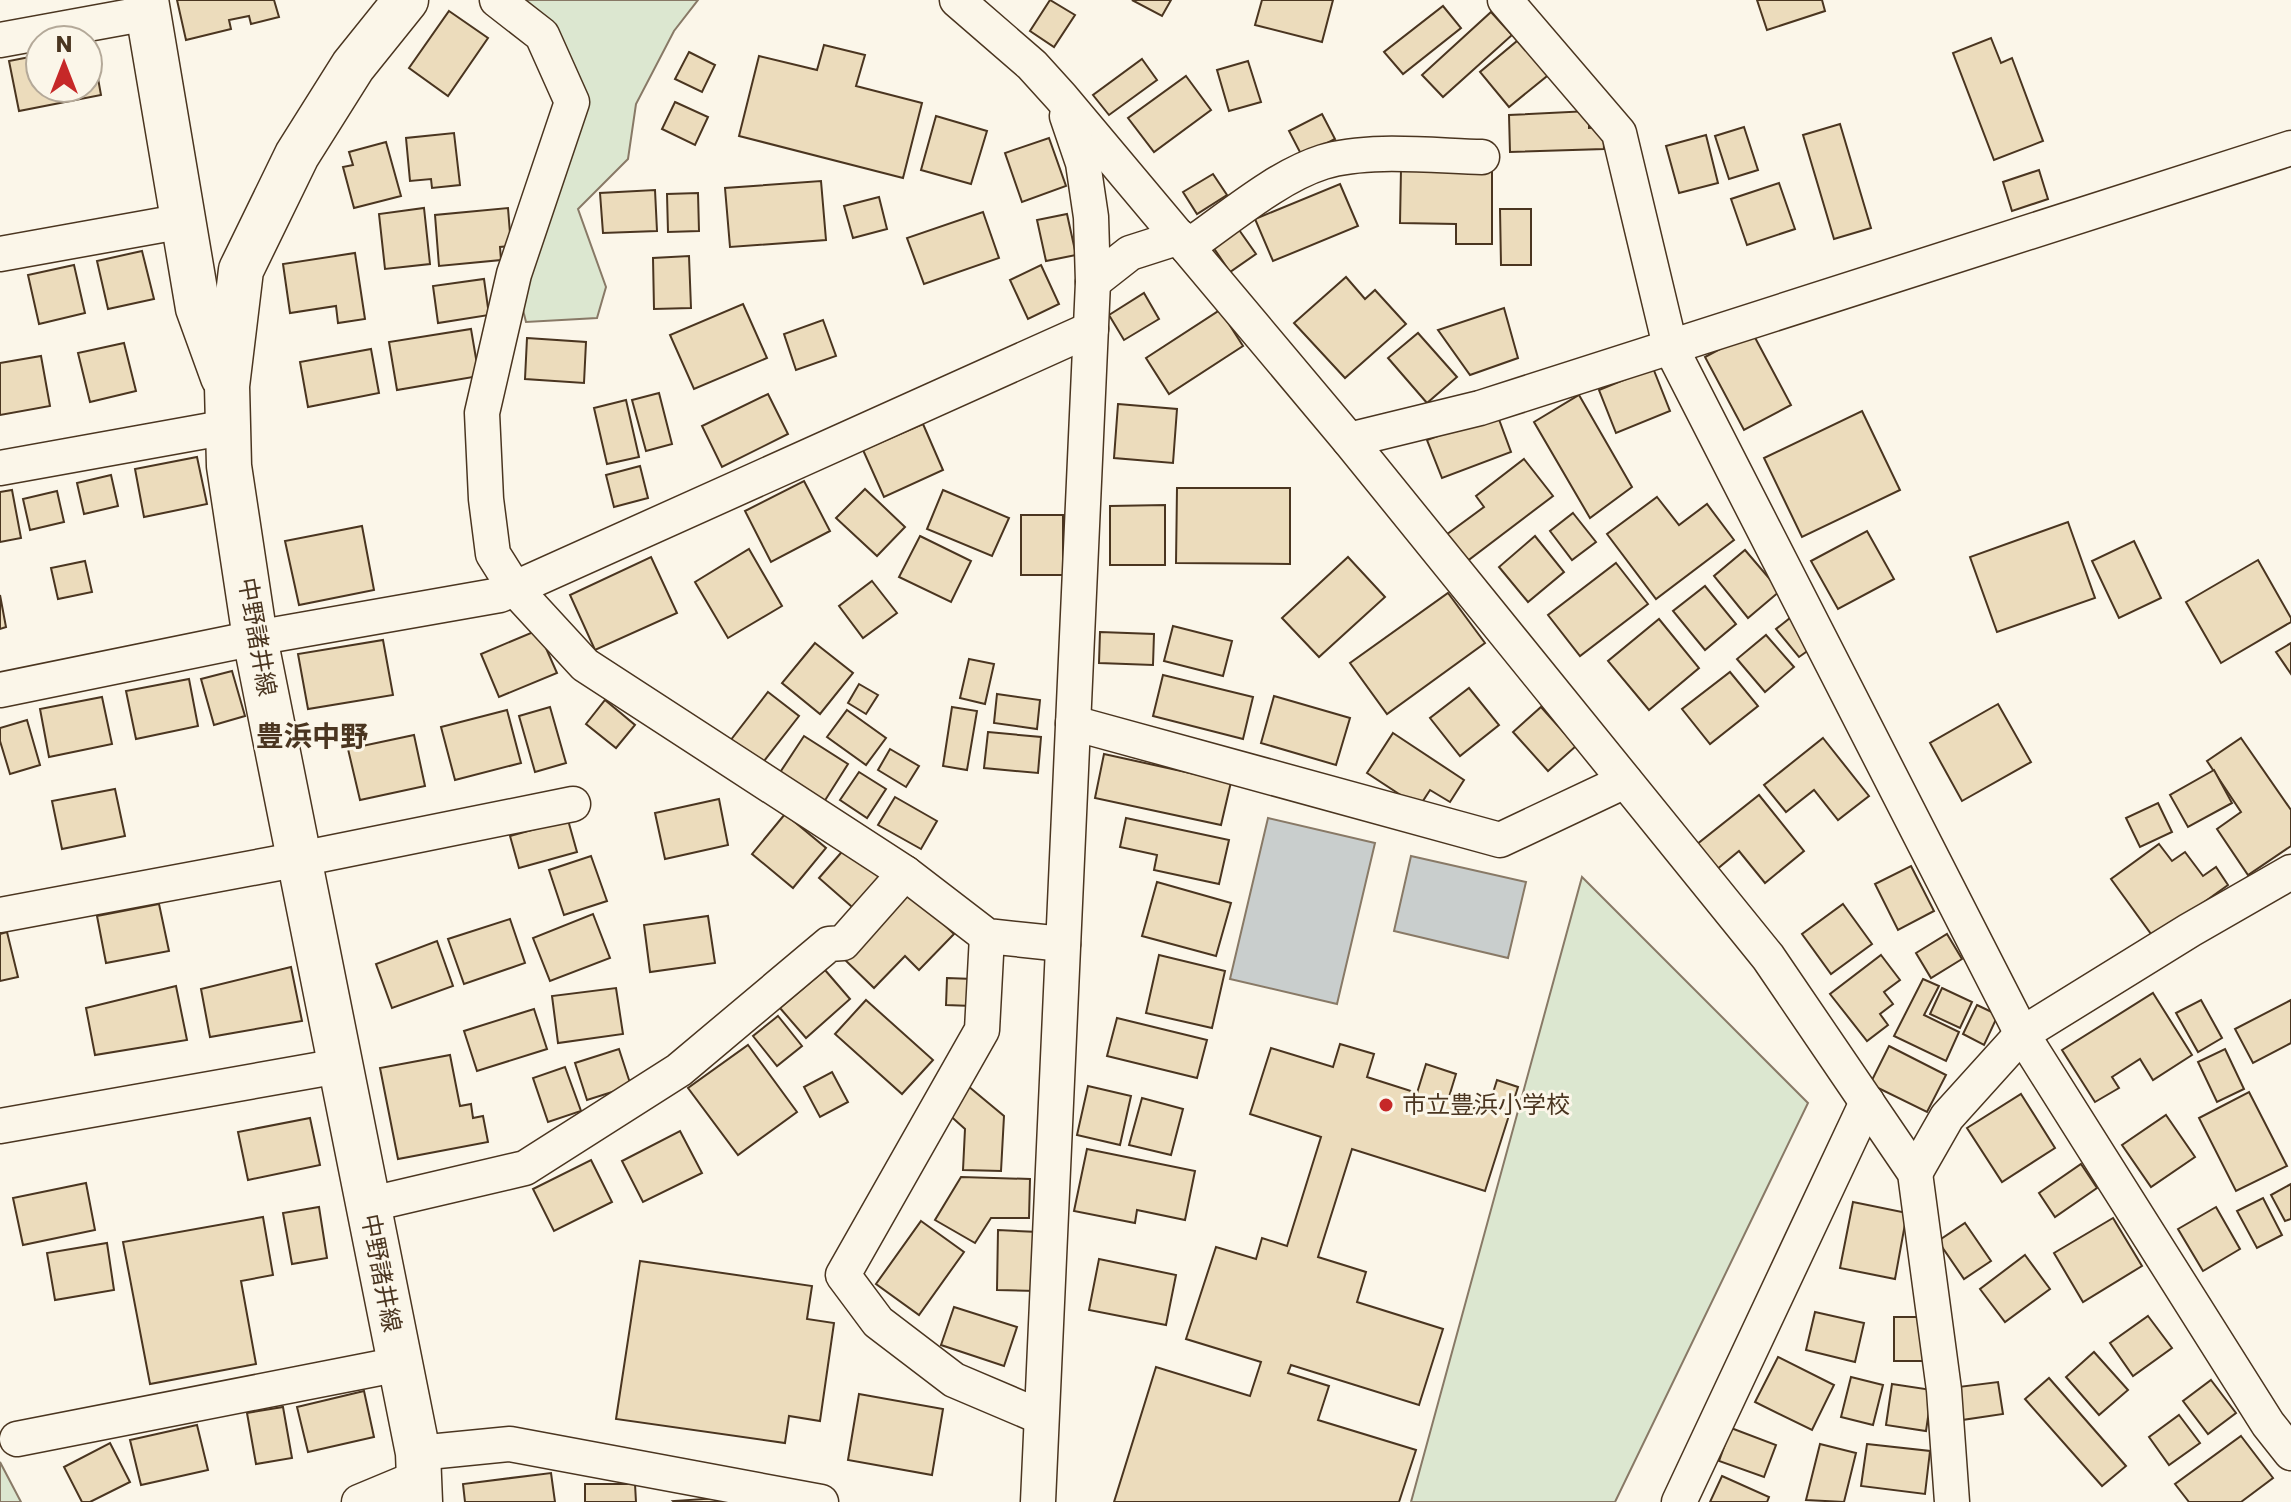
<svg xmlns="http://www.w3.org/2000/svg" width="2291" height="1502" viewBox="0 0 2291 1502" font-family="Poppins,'Noto Sans JP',sans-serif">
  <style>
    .green { fill: #dce7d0; stroke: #887966; stroke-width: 2 }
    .water { fill: #c9cecd; stroke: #887966; stroke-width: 2 }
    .building { fill: #ecdcbc; stroke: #4a3520; stroke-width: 2 }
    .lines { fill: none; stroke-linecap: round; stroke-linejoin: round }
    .street-casing { stroke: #4a3520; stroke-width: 37 }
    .secondary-casing { stroke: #4a3520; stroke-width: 47 }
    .street { stroke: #fbf6e9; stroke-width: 34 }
    .secondary { stroke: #fbf6e9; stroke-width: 44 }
    .poi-dot { fill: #c62828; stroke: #fbf6e9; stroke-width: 3 }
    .labels { text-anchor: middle; stroke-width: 6; stroke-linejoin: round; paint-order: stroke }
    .street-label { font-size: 24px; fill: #4a3520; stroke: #fbf6e9 }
    .poi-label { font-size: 24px; fill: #4a3520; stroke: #fbf6e9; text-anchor: start }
    .quarter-label { font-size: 28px; font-weight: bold; fill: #4a3520; stroke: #fbf6e9 }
  </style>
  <rect width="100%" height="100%" fill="#fbf6e9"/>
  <g class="green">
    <polygon points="497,0 698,0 674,31 636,104 628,159 578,209 606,287 597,318 526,322 514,274 572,102"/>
    <polygon points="1582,877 1808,1103 1615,1502 1411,1502"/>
    <polygon points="0,1462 21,1502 0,1502"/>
  </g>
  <g class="water">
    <polygon points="1268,818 1375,843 1337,1004 1230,979"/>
    <polygon points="1411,856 1526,882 1508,958 1394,931"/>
  </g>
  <g class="building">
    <polygon points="177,0 274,0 279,17 251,24 249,16 229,20 231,29 186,40"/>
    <polygon points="1050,0 1075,15 1054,47 1030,31"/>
    <polygon points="1132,0 1171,0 1162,16"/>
    <polygon points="1262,0 1333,0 1322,42 1255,25"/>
    <polygon points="1757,0 1822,0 1825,11 1767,30"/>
    <polygon points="1443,6 1461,28 1403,74 1384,52"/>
    <polygon points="449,11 488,38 448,96 409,68"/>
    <polygon points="1491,12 1512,35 1443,97 1422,75"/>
    <polygon points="1523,36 1552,72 1509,107 1480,72"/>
    <polygon points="1991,38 2001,63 2012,58 2043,141 1994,160 1953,53"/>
    <polygon points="88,45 92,45 101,95 19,111 9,61 40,55 40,88 88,88"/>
    <polygon points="824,45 865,55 856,86 922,103 903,178 739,136 759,56 817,70"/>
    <polygon points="689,52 715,65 702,92 675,79"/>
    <polygon points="1142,59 1157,80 1109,115 1093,95"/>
    <polygon points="1248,61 1261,102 1229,111 1217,70"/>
    <polygon points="1186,76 1211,110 1154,152 1128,118"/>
    <polygon points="675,102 708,117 695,145 662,129"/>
    <polygon points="1589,111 1589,128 1603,127 1604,149 1510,152 1509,115"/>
    <polygon points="1322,114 1335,139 1302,156 1289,131"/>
    <polygon points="936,116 987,131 971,184 921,170"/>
    <polygon points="1840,124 1871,228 1834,239 1803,135"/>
    <polygon points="1744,127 1758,170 1729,179 1715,136"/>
    <polygon points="454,133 460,185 432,188 431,179 410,181 406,138"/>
    <polygon points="1706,135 1718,183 1679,193 1666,146"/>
    <polygon points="1049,138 1066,186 1022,202 1005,153"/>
    <polygon points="386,142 401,196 354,208 343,167 353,165 349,152"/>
    <polygon points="1401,169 1492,170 1492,244 1456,244 1456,224 1400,223"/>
    <polygon points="2039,170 2048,199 2012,211 2003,182"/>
    <polygon points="1213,174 1227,195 1197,214 1183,192"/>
    <polygon points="821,181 826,240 730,247 725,188"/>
    <polygon points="1779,183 1795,229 1747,245 1731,199"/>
    <polygon points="1340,184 1358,226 1273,261 1255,219"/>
    <polygon points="655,190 657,231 603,233 600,193"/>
    <polygon points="698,193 699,231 668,232 667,194"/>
    <polygon points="879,197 887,229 853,238 844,206"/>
    <polygon points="424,208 430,264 385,269 379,214"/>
    <polygon points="508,208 511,246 500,247 501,260 439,266 435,215"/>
    <polygon points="1500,209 1531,209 1531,265 1501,265"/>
    <polygon points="983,212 999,258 924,284 907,238"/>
    <polygon points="1067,214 1076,255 1046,261 1037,220"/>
    <polygon points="1237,227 1256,254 1230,272 1211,244"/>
    <polygon points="142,251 154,299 108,309 97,261"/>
    <polygon points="355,253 365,319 338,323 336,306 290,313 283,264"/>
    <polygon points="689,256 691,308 654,309 653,258"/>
    <polygon points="74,265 85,313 39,324 28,275"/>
    <polygon points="1041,265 1059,304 1028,319 1010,280"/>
    <polygon points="1346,277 1365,299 1375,290 1406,324 1345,378 1294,323"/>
    <polygon points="484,279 489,315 438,323 433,286"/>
    <polygon points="1144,293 1159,319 1124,340 1109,315"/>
    <polygon points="743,304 767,358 694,389 670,335"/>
    <polygon points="1504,308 1518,358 1470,375 1438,330"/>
    <polygon points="1220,310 1243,346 1169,394 1146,358"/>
    <polygon points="823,320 836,356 796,370 784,334"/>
    <polygon points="471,329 479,376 397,390 389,342"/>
    <polygon points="1752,332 1791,405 1744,430 1705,357"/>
    <polygon points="1418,333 1457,377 1427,403 1388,358"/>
    <polygon points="527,338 586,342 584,383 525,379"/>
    <polygon points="124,343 136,391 90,402 78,353"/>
    <polygon points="371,349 379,393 308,407 300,362"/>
    <polygon points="41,356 50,406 0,415 0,363"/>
    <polygon points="1653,368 1670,411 1616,433 1599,390"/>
    <polygon points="659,393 672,444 646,451 632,400"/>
    <polygon points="768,394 788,434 722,467 702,426"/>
    <polygon points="1579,395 1632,487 1590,518 1534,422"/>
    <polygon points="626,400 639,457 607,464 594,408"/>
    <polygon points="1118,404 1177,409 1173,463 1114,458"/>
    <polygon points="1862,411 1900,490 1802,537 1764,458"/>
    <polygon points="1497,414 1511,452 1442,478 1427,440"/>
    <polygon points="923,424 943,470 884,497 863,450"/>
    <polygon points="197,457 207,504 144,517 135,469"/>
    <polygon points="1524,459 1553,496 1466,562 1446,535 1484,507 1476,496"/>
    <polygon points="640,466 648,498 614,507 606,475"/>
    <polygon points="111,475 118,506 84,514 77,483"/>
    <polygon points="804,481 830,531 771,562 745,511"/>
    <polygon points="1177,488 1290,488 1290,564 1176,563"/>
    <polygon points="865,489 905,527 877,556 836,518"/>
    <polygon points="12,490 21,538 0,542 0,492"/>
    <polygon points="943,490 1009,518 992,556 927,529"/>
    <polygon points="57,491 64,522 30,530 23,499"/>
    <polygon points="1657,497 1679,525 1707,504 1734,540 1656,599 1607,534"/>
    <polygon points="1165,505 1165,565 1110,565 1110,506"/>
    <polygon points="1573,513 1596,542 1572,560 1550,531"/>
    <rect x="1021" y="515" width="42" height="60"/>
    <polygon points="2068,522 2095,598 1997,632 1970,557"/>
    <polygon points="362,526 374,590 299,605 285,541"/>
    <polygon points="1867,531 1894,579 1838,609 1811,561"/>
    <polygon points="920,536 971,561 951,602 899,577"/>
    <polygon points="1535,536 1564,572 1528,602 1499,567"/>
    <polygon points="2134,541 2161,598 2119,618 2092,561"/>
    <polygon points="749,549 782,606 728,638 695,582"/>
    <polygon points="1745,550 1780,591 1748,618 1714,576"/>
    <polygon points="651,557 677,613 595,650 570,595"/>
    <polygon points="1348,557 1385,597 1319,657 1282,618"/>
    <polygon points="2258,560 2291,618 2291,622 2221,663 2186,602"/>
    <polygon points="85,561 92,592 58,599 51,568"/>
    <polygon points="1616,563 1648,604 1580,656 1548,615"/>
    <polygon points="872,581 897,613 863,638 839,606"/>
    <polygon points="1705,586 1736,624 1705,650 1673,611"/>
    <polygon points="1448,593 1485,643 1387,714 1350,663"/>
    <polygon points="0,595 6,627 0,629"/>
    <polygon points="1790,618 1813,647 1799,657 1776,629"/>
    <polygon points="1659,619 1699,668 1649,710 1608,661"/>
    <polygon points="1173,626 1232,641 1223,676 1164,661"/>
    <polygon points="538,630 557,673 499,697 481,654"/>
    <polygon points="1100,632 1154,634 1153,665 1099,663"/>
    <polygon points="1766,635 1794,667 1765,692 1737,659"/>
    <polygon points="383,640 393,695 308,709 298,654"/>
    <polygon points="815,643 853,673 820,714 782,683"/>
    <polygon points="2291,643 2291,674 2276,652"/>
    <polygon points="969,659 994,664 985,704 960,698"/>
    <polygon points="232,671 245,716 214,725 201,679"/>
    <polygon points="1730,672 1758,706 1710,744 1682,709"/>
    <polygon points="1163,675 1253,697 1243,739 1153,716"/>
    <polygon points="189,679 198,726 136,739 126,691"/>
    <polygon points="859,684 878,695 866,714 848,703"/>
    <polygon points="1469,688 1499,725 1460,756 1430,718"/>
    <polygon points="768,692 799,716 761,765 730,741"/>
    <polygon points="997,694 1040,700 1037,729 994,723"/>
    <polygon points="1274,696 1350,718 1336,765 1261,743"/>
    <polygon points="102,697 112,744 49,757 40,709"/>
    <polygon points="605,700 635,725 616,748 586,724"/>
    <polygon points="1998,704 2031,762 1962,801 1930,743"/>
    <polygon points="550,707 566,763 535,772 519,716"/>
    <polygon points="952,707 977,711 967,770 943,766"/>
    <polygon points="1541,707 1576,746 1548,771 1513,732"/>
    <polygon points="507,710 521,763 455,780 441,727"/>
    <polygon points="847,710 886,738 866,765 827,737"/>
    <polygon points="27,720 40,765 10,774 0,741 0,728"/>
    <polygon points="988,732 1041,737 1038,773 984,768"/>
    <polygon points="1393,733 1464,780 1450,802 1430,790 1419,807 1367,773"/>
    <polygon points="414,735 425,786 360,800 348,749"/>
    <polygon points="804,736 848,764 824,802 779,774"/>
    <polygon points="1823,738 1869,796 1838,820 1814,790 1786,812 1764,785"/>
    <polygon points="2241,738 2291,810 2291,846 2248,875 2217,829 2241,812 2207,761"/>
    <polygon points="890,749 919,766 906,787 878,770"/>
    <polygon points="1104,754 1231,782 1221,825 1095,798"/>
    <polygon points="2214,770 2232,803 2188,827 2170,795"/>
    <polygon points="859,772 886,789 867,818 840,800"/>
    <polygon points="115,789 125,836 62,849 52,801"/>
    <polygon points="1759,795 1804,851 1765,883 1739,851 1716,870 1696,845"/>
    <polygon points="895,797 937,821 921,849 878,825"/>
    <polygon points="719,799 728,845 665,859 655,813"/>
    <polygon points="2158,803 2172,832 2140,847 2126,818"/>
    <polygon points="785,814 826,848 793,888 752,854"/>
    <polygon points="1126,818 1229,840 1219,884 1154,870 1157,855 1120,847"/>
    <polygon points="568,820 577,852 519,868 510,836"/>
    <polygon points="2159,844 2172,861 2185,852 2203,876 2216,867 2228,885 2154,938 2111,879"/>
    <polygon points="847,846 887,880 859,913 819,878"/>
    <polygon points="591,856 607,901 564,915 549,870"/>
    <polygon points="1911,866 1934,911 1898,930 1875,884"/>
    <polygon points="1157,882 1231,903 1216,956 1142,936"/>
    <polygon points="908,890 954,934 919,970 905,956 874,988 842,957"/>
    <polygon points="159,904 169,951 106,963 97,916"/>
    <polygon points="1843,904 1872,944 1831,974 1802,934"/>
    <polygon points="593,914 610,958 550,981 533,938"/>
    <polygon points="708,916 715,963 650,972 644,925"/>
    <polygon points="510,919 525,963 464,984 448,939"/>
    <polygon points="7,932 18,977 0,981 0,934"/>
    <polygon points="1947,934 1962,959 1931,978 1916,953"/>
    <polygon points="437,941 453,986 392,1008 376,964"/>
    <polygon points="1159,955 1225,971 1212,1028 1146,1013"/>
    <polygon points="1881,955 1900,980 1884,992 1893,1004 1880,1014 1888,1025 1867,1041 1830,994"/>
    <polygon points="291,967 302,1021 210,1037 201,989"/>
    <polygon points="825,970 850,999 806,1038 780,1008"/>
    <polygon points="947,978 973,979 972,1006 946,1005"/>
    <polygon points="1923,979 1939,986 1924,1015 1959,1032 1946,1061 1894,1036"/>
    <polygon points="176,986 187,1040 95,1055 86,1008"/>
    <polygon points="616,988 623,1034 558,1043 552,996"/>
    <polygon points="1942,988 1972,1002 1960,1028 1930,1014"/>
    <polygon points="2153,993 2192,1055 2153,1080 2140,1059 2112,1077 2119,1088 2095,1102 2062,1050"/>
    <polygon points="866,1000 933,1060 902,1094 835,1034"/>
    <polygon points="2201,1000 2222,1038 2198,1052 2176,1013"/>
    <polygon points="2291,1000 2291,1043 2253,1063 2235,1029"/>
    <polygon points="1977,1005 1998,1015 1984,1045 1963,1034"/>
    <polygon points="534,1009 547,1049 477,1071 464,1031"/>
    <polygon points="778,1016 802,1046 777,1066 753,1036"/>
    <polygon points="1117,1018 1207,1040 1197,1078 1107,1056"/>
    <polygon points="1340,1044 1374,1054 1367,1077 1417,1093 1426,1064 1456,1074 1448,1100 1487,1112 1497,1080 1518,1087 1485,1191 1352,1149 1318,1257 1366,1272 1357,1302 1443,1329 1419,1405 1291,1365 1288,1373 1329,1386 1318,1420 1416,1450 1399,1502 1114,1502 1156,1367 1250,1396 1261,1362 1186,1339 1216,1247 1256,1259 1262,1238 1287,1246 1321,1137 1250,1114 1271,1048 1333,1067"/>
    <polygon points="748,1045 797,1112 738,1155 688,1088"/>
    <polygon points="1889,1046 1946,1075 1927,1112 1870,1084"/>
    <polygon points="619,1049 631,1086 587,1100 575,1063"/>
    <polygon points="2225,1049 2244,1089 2217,1102 2198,1062"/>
    <polygon points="450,1055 460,1106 471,1104 473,1118 483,1116 488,1142 398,1159 380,1068"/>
    <polygon points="565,1067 581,1111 548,1122 533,1078"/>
    <polygon points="832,1072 848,1102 820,1117 804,1087"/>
    <polygon points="968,1086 1004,1116 1001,1171 963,1170 965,1129 946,1112"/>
    <polygon points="1088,1086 1131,1096 1120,1145 1077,1135"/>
    <polygon points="2249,1092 2287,1166 2236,1191 2199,1118"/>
    <polygon points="2021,1094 2055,1148 2002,1182 1967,1128"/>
    <polygon points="1142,1098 1183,1109 1171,1155 1129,1145"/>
    <polygon points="2166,1115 2195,1157 2151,1187 2122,1145"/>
    <polygon points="310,1118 320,1165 248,1180 238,1132"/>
    <polygon points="680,1131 702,1173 643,1202 622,1161"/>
    <polygon points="1087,1149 1195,1171 1185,1220 1137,1210 1135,1223 1074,1211"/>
    <polygon points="591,1160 612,1202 554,1231 533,1189"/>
    <polygon points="2081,1164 2097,1188 2055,1217 2039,1193"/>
    <polygon points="961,1177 1030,1179 1029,1218 991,1218 975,1243 935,1220"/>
    <polygon points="86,1183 95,1230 23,1245 13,1198"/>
    <polygon points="2291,1184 2291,1219 2285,1221 2271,1195"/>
    <polygon points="2263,1198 2282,1235 2257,1248 2237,1211"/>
    <polygon points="1853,1202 1907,1213 1895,1279 1840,1268"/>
    <polygon points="319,1207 327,1258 292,1264 283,1213"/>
    <polygon points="2216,1207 2240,1249 2203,1271 2178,1229"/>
    <polygon points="263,1217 273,1275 241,1281 256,1364 150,1384 123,1242"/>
    <polygon points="2113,1218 2142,1266 2083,1302 2054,1253"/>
    <polygon points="921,1221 964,1252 919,1315 876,1284"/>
    <polygon points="1965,1223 1991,1261 1964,1279 1938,1241"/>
    <polygon points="998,1230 1038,1232 1036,1291 997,1290"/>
    <polygon points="107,1243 114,1290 55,1300 47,1253"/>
    <polygon points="2025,1255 2050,1289 2005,1322 1980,1289"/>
    <polygon points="1099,1259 1176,1275 1166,1325 1089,1310"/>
    <polygon points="640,1261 812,1286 807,1319 834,1323 820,1421 789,1416 785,1443 616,1419"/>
    <polygon points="954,1307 1017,1327 1004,1366 941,1345"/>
    <polygon points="1815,1312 1864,1323 1855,1362 1806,1350"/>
    <polygon points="2148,1316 2172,1348 2133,1376 2110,1343"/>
    <rect x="1894" y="1317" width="30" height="44"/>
    <polygon points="2094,1352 2128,1390 2099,1415 2066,1377"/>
    <polygon points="1778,1357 1834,1385 1812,1430 1755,1402"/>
    <polygon points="1851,1377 1883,1385 1873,1425 1841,1417"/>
    <polygon points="2049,1378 2126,1466 2102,1486 2025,1399"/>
    <polygon points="2211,1380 2236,1413 2208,1434 2183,1401"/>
    <polygon points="1998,1382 2003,1414 1962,1420 1958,1387"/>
    <polygon points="1892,1384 1932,1390 1926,1431 1886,1425"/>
    <polygon points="364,1391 374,1437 308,1452 297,1407"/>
    <polygon points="859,1394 943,1409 932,1475 848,1460"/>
    <polygon points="283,1407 292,1458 256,1464 247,1413"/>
    <polygon points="2179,1415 2200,1443 2169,1465 2149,1437"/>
    <polygon points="197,1425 208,1470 141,1485 130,1440"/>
    <polygon points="1731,1428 1776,1445 1764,1477 1719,1461"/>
    <polygon points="2241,1436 2273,1478 2241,1502 2189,1502 2175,1484"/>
    <polygon points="110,1443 130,1482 90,1502 82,1502 64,1467"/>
    <polygon points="1820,1444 1856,1453 1844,1502 1806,1500"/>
    <polygon points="1867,1444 1930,1451 1925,1494 1861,1486"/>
    <polygon points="551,1473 555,1502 465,1502 463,1484"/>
    <polygon points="1722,1476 1769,1497 1767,1502 1710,1502"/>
    <polygon points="585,1484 635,1484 636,1502 585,1502"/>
    <polygon points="719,1498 719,1502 674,1502 673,1501"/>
  </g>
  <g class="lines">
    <defs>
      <g id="street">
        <polyline points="497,0 542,35 572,102 514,274 482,413 486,499 493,554 515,589 585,665 905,873 987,936 1063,944"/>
        <polyline points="957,0 1032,65 1061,97 1349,440 1768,957 1915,1173 1944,1390 1952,1502"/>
        <polyline points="1505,0 1619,133 1670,346 2022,1034 2268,1424 2291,1453"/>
        <polyline points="0,40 148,13"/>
        <path d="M1187,247C1228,219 1276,177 1323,162C1367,148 1436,156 1482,157"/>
        <polyline points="0,254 184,221"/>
        <polyline points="1093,282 1130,253 1180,237"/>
        <polyline points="1349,440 1480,408 2291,148"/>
        <polyline points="0,468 228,427"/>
        <polyline points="0,690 255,638 500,595 1091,329"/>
        <polyline points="1073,723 1500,840 1625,781"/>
        <polyline points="0,915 300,859 573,804"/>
        <polyline points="987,936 982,1030 843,1275 878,1322 954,1380 1041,1417"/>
        <polyline points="0,1126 339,1066"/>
        <polyline points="1915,1173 1947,1117 2022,1034 2190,930 2291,872"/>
        <polyline points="367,1205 525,1168 679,1070 829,944 843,943 905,873"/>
        <polyline points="17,1439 400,1364"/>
        <polyline points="418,1453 510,1444 821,1502"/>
        <polyline points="359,1502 419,1477"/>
        <polyline points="1038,1502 1093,282 1091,217 1083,163 1067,116"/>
        <polyline points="1679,1502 1867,1102"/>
      </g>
      <g id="secondary">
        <polyline points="146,0 198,308 223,377"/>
        <polyline points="406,0 353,66 297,155 241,270 227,386 229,466 255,638 418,1453 420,1502"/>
      </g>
    </defs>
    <use href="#street" class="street-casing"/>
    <use href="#secondary" class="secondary-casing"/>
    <use href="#street" class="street"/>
    <use href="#secondary" class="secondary"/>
  </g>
  <circle class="poi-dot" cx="1386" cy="1105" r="8"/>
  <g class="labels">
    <g class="street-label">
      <text transform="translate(257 637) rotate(80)" y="8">中野諸井線</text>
      <text transform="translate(381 1273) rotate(79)" y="8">中野諸井線</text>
    </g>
    <g class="poi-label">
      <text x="1402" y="1113">市立豊浜小学校</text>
    </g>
    <g class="quarter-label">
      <text x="312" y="746">豊浜中野</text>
    </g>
  </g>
  <g transform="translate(64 64)"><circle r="38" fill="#fbf6e9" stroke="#b4a999" stroke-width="2"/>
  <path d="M0-6L14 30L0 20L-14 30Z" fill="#c62828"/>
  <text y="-12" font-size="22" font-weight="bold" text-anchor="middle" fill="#4a3520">N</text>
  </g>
</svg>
